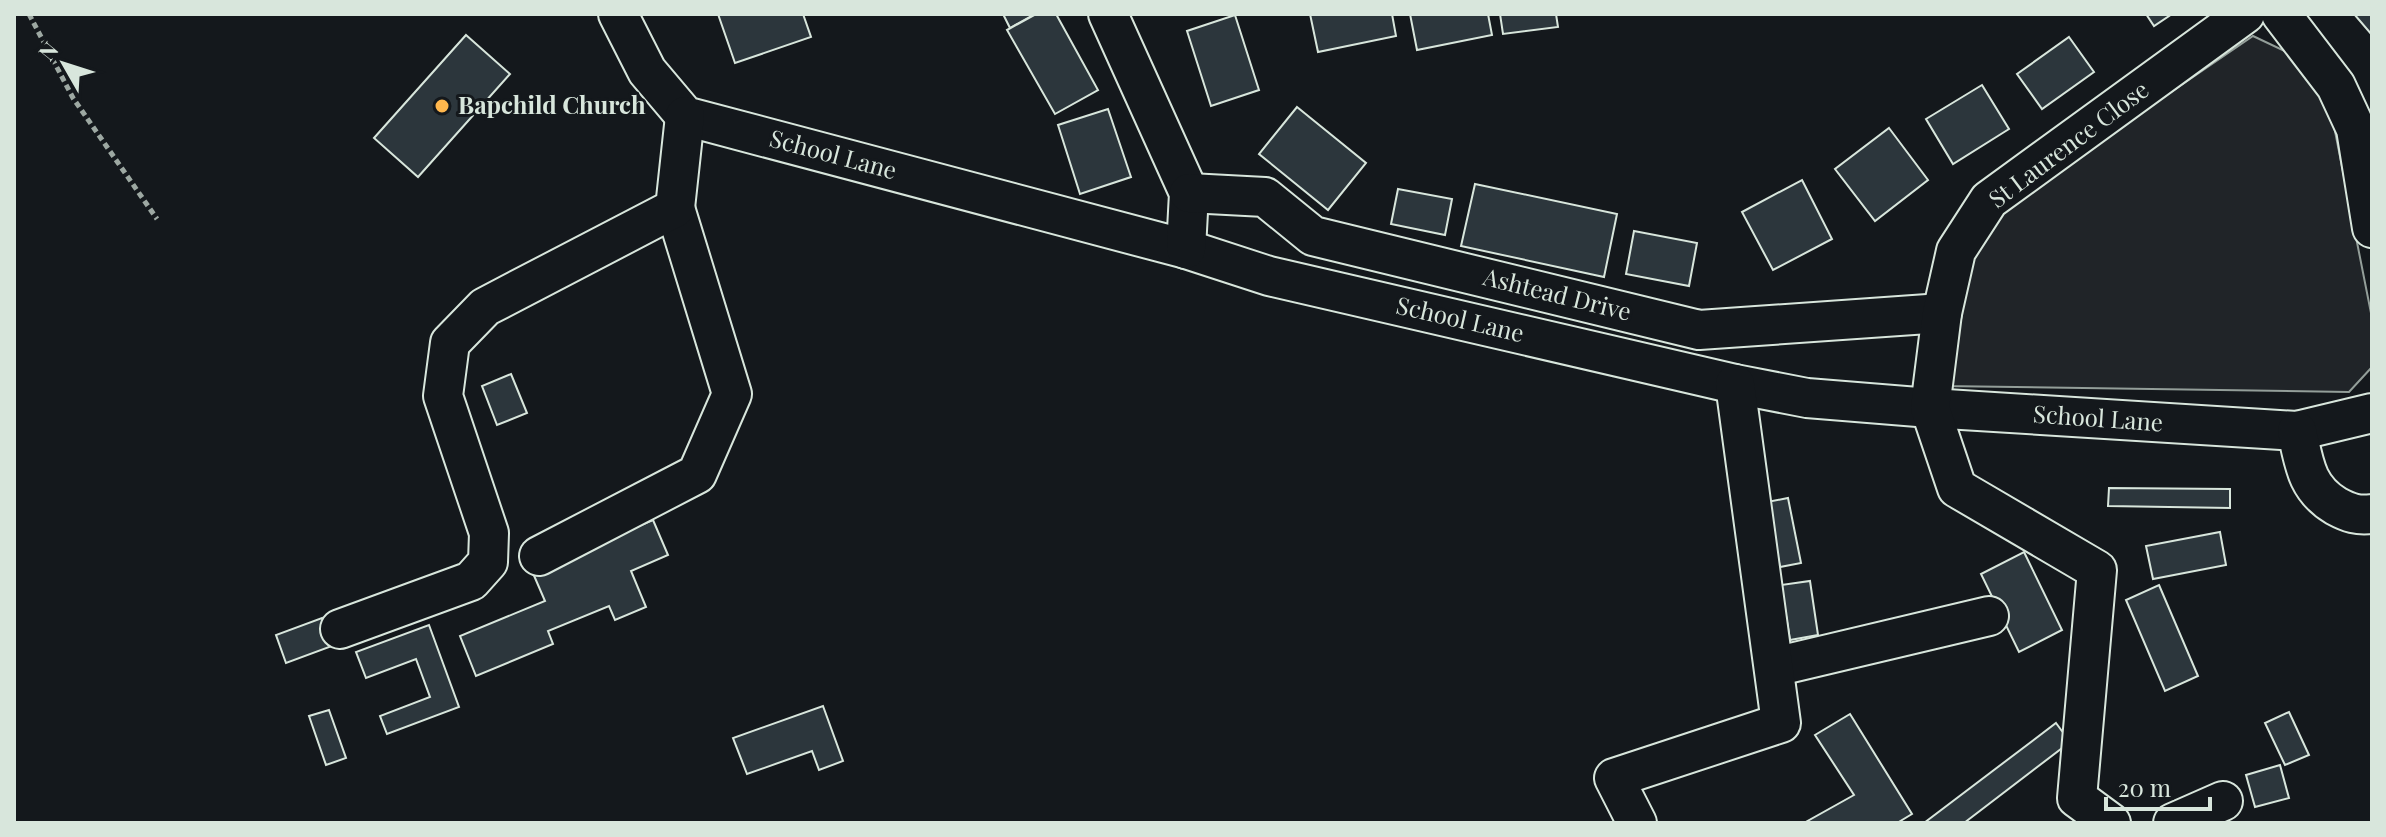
<svg xmlns="http://www.w3.org/2000/svg" width="2386" height="837" viewBox="0 0 2386 837" font-family="'Playfair Display',serif">
  <style>
    .green { fill: #202428; stroke: #939e99; stroke-width: 2 }
    .building { fill: #2c363c; stroke: #d8e6dc; stroke-width: 2 }
    .lines { fill: none; stroke-linecap: round; stroke-linejoin: round }
    .minor-casing { stroke: #d8e6dc; stroke-width: 42 }
    .path { stroke: #9da8a2; stroke-width: 5; stroke-dasharray: 6 4; stroke-linecap: butt }
    .minor { stroke: #14181c; stroke-width: 38 }
    .poi-dot { fill: #ffb74d; stroke: #14181c; stroke-width: 3 }
    .labels { text-anchor: middle; stroke-width: 6; stroke-linejoin: round; paint-order: stroke }
    .poi-label { font-size: 24px; font-weight: bold; fill: #d8e6dc; stroke: #14181c; text-anchor: start }
    .street-label { font-size: 24px; fill: #d8e6dc; stroke: #14181c }
  </style>
  <rect width="100%" height="100%" fill="#14181c"/>
  <polygon class="green" points="2253,36 2293,55 2331,111 2372,318 2372,367 2349,392 1943,386 1972,257 2000,209"/>
  <g class="building">
    <polygon points="718,14 803,14 811,37 735,63"/>
    <polygon points="1003,14 1035,14 1010,28"/>
    <polygon points="1036,14 1056,14 1098,90 1055,114 1007,30"/>
    <polygon points="1310,14 1392,14 1396,36 1318,52"/>
    <polygon points="1410,14 1488,14 1492,35 1417,50"/>
    <polygon points="1500,14 1556,14 1558,27 1503,34"/>
    <polygon points="2146,14 2172,14 2154,26"/>
    <polygon points="2354,14 2372,14 2372,35"/>
    <polygon points="1235,15 1259,90 1211,106 1187,31"/>
    <polygon points="466,35 510,74 418,177 374,138"/>
    <polygon points="2069,37 2094,72 2042,109 2017,74"/>
    <polygon points="1982,85 2009,129 1953,164 1926,119"/>
    <polygon points="1297,107 1366,163 1328,210 1259,154"/>
    <polygon points="1108,109 1131,177 1080,194 1058,125"/>
    <polygon points="1889,128 1928,180 1875,221 1835,169"/>
    <polygon points="1802,180 1832,239 1773,270 1742,212"/>
    <polygon points="1475,184 1617,214 1604,277 1461,246"/>
    <polygon points="1398,189 1452,199 1445,235 1391,224"/>
    <polygon points="1634,231 1697,243 1689,286 1626,274"/>
    <polygon points="511,374 527,413 497,425 482,386"/>
    <polygon points="2109,488 2230,489 2230,508 2108,506"/>
    <polygon points="1788,498 1801,563 1780,567 1767,502"/>
    <polygon points="653,520 668,555 631,571 646,607 615,620 609,606 548,631 553,644 476,676 460,636 545,601 532,571"/>
    <polygon points="2220,532 2226,565 2153,579 2146,546"/>
    <polygon points="2024,552 2062,630 2019,652 1981,574"/>
    <polygon points="1810,581 1818,635 1790,640 1781,585"/>
    <polygon points="2159,585 2198,676 2165,691 2126,600"/>
    <polygon points="322,618 332,646 286,663 276,635"/>
    <polygon points="429,625 459,707 387,734 380,716 430,697 416,659 366,678 356,652"/>
    <polygon points="823,706 843,761 819,770 812,751 747,774 733,738"/>
    <polygon points="329,710 346,758 326,765 309,716"/>
    <polygon points="2289,712 2309,755 2285,765 2265,723"/>
    <polygon points="1850,714 1912,814 1897,823 1804,823 1854,795 1815,735"/>
    <polygon points="2056,723 2070,742 1964,823 1924,823"/>
    <polygon points="2280,765 2289,798 2255,807 2246,775"/>
  </g>
  <g class="lines">
    <defs>
      <g id="minor">
        <polyline points="618,14 647,71 685,116 1186,249 1269,276 1735,384 1807,398 1930,408 2297,431 2372,413"/>
        <polyline points="1108,14 1189,193 1186,249"/>
        <polyline points="2281,14 2336,86 2356,129 2372,228"/>
        <polyline points="1189,193 1265,197 1313,236 1699,330 1942,313"/>
        <path d="M2297,431C2304,463 2306,488 2336,506C2349,513 2358,516 2372,514"/>
        <polyline points="539,556 697,474 732,394 675,208"/>
        <polyline points="340,629 471,581 488,562 489,533 443,396 450,343 485,307 675,208 685,116"/>
        <polyline points="1774,667 1989,616"/>
        <polyline points="1637,823 1614,778 1781,723 1735,384"/>
        <polyline points="2111,823 2077,798 2097,570 1957,488 1930,408 1942,313 1956,251 1989,200 2245,14"/>
        <polyline points="2173,823 2223,801"/>
      </g>
    </defs>
    <use href="#minor" class="minor-casing"/>
    <polyline class="path" points="29,14 73,98 157,219"/>
    <use href="#minor" class="minor"/>
  </g>
  <circle class="poi-dot" cx="442" cy="106" r="8"/>
  <g class="labels">
    <g class="poi-label">
      <text x="458" y="114">Bapchild Church</text>
    </g>
    <g class="street-label">
      <text transform="translate(2069 145) rotate(-37)" y="8">St Laurence Close</text>
      <text transform="translate(833 155) rotate(15)" y="8">School Lane</text>
      <text transform="translate(1557 295) rotate(14)" y="8">Ashtead Drive</text>
      <text transform="translate(1460 320) rotate(13)" y="8">School Lane</text>
      <text transform="translate(2098 419) rotate(4)" y="8">School Lane</text>
    </g>
  </g>
  <rect width="2386" height="837" fill="none" stroke="#d8e6dc" stroke-width="32"/>
  <g transform="translate(64 64) rotate(309)" stroke="#14181c" stroke-width="6" paint-order="stroke">
  <path d="M0-6L14 30L0 20L-14 30Z" fill="#d8e6dc"/>
  <text y="-12" font-size="22" font-weight="bold" text-anchor="middle" fill="#d8e6dc">N</text>
  </g>
  <path d="M2106 797v12h104v-12" fill="none" stroke="#d8e6dc" stroke-width="4"/>
  <text x="2118" y="797" font-size="24" fill="#d8e6dc" stroke="#14181c" stroke-width="6" paint-order="stroke">20 m</text>
</svg>
